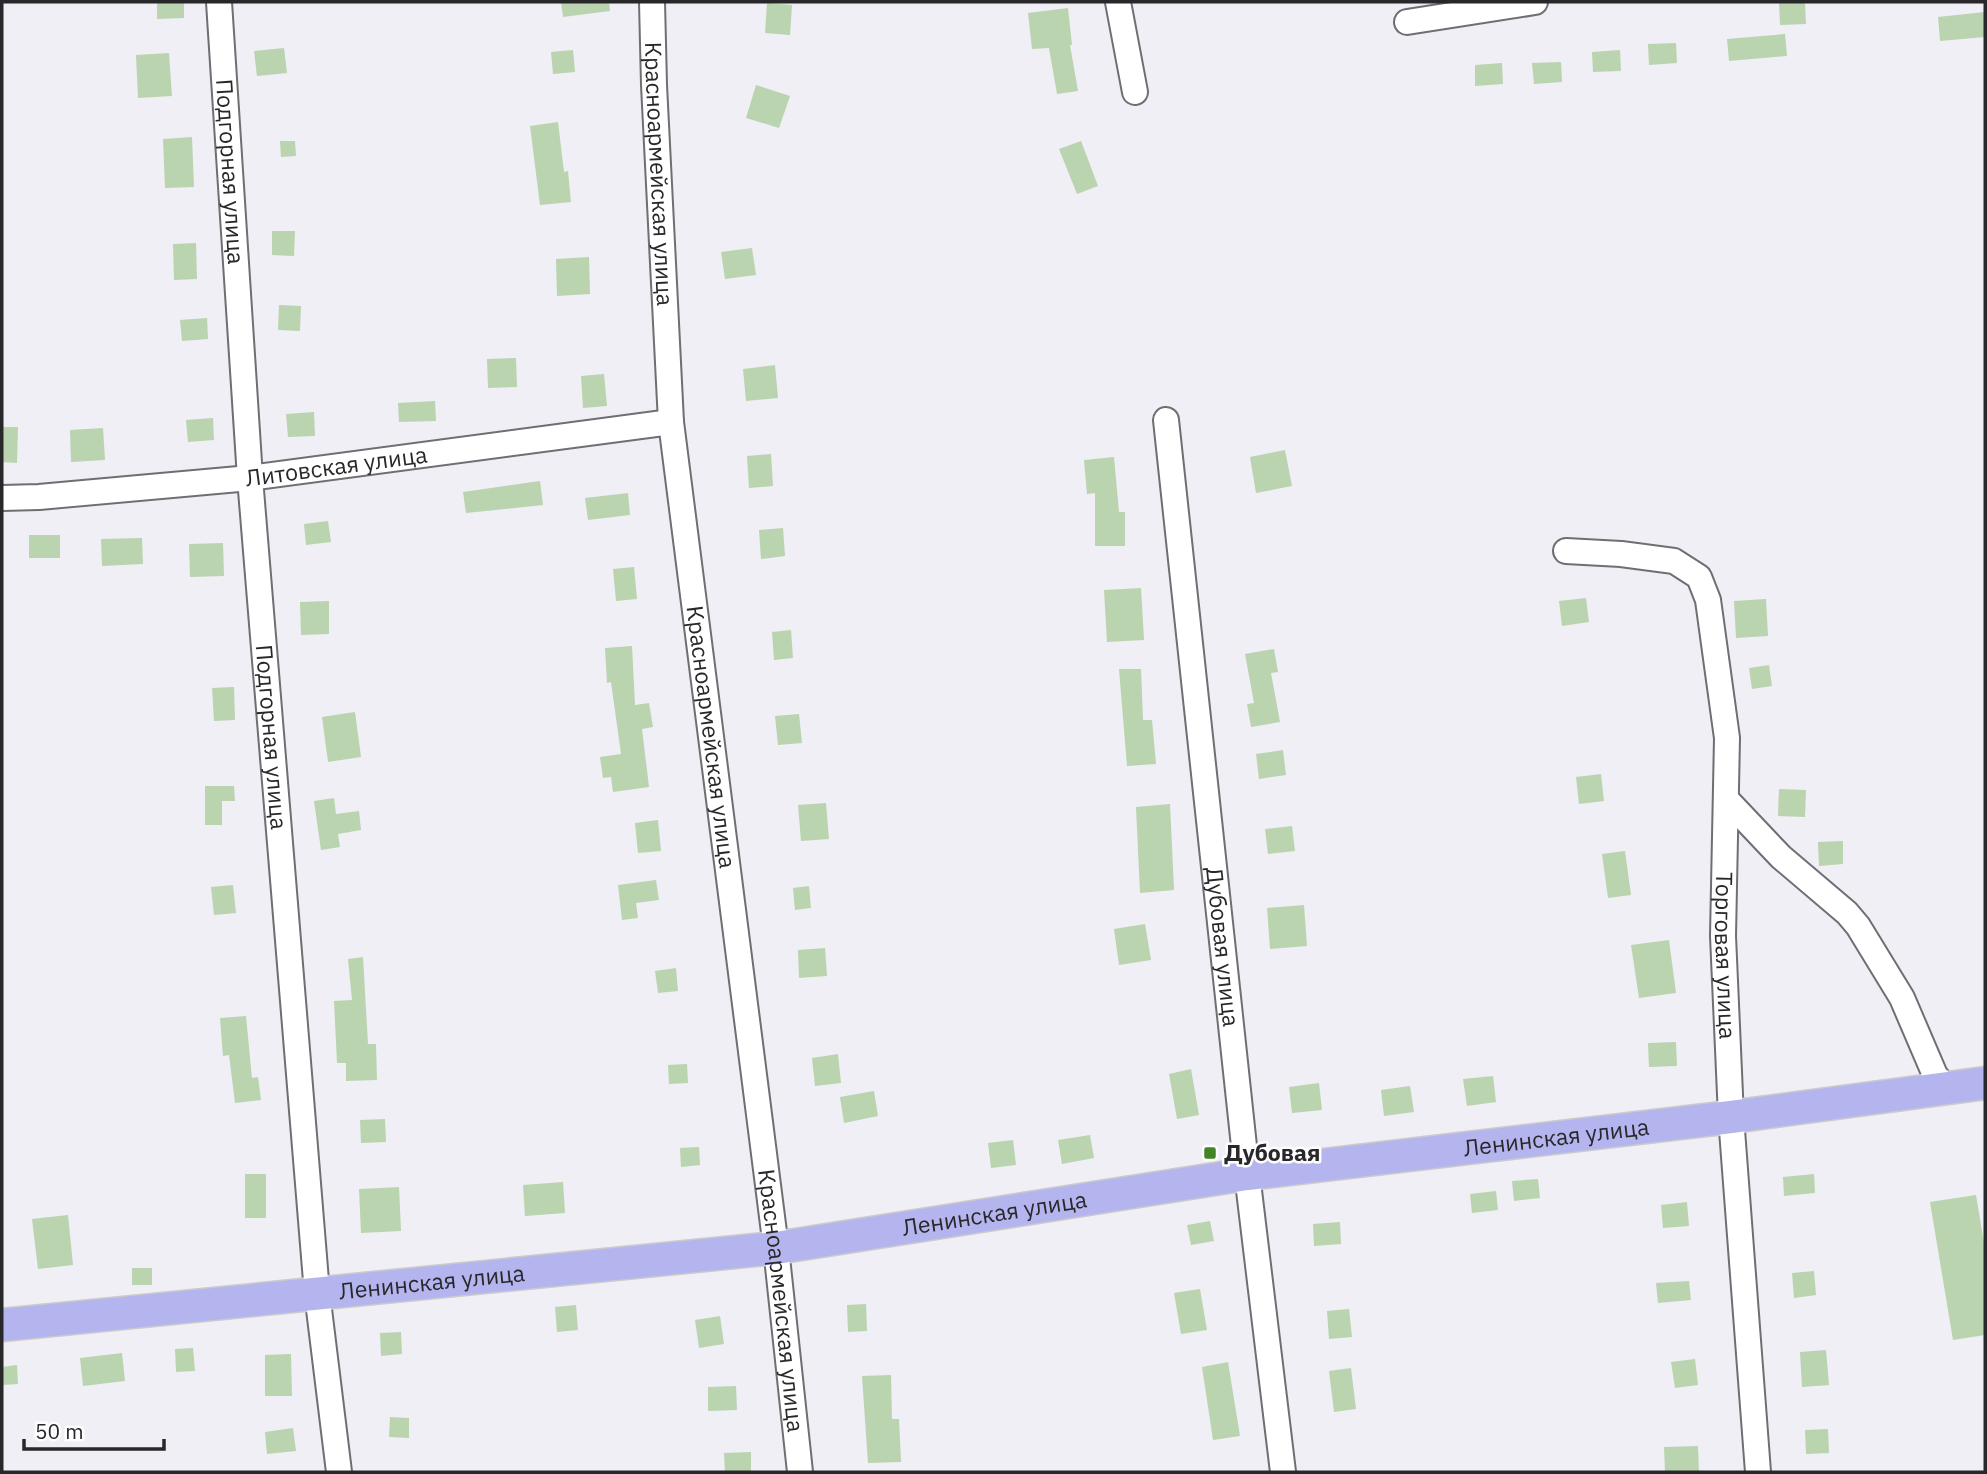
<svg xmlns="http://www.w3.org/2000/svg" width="1987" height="1474" viewBox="0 0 1987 1474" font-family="'IBM Plex Sans',sans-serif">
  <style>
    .building { fill: #b9d4af }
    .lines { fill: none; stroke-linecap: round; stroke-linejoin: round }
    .minor-casing { stroke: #6e6e73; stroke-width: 28 }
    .major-casing { stroke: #cbcbcc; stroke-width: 35 }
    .minor { stroke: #fff; stroke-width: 24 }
    .major { stroke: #b4b5ef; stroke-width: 32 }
    .poi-dot { fill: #448424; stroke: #fdfdff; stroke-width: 2.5 }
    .labels { text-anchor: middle; stroke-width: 5; stroke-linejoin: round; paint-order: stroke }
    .street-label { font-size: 23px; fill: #28282a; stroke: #fdfdff }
    .poi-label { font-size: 23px; font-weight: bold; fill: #28282a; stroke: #fdfdff; text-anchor: start }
  </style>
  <rect width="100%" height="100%" fill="#efeff5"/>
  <g class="building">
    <polygon points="157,2 184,2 184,18 157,19"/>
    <polygon points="561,2 609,2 610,11 563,17"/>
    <polygon points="1779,2 1805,2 1806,24 1780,25"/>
    <polygon points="767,3 792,5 790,35 765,33"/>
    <polygon points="1068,8 1072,45 1070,45 1078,91 1057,94 1049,48 1032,49 1028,13"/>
    <polygon points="1985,12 1985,37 1940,41 1938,17"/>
    <polygon points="1785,34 1787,56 1729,61 1727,39"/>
    <polygon points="1676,43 1677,63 1649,65 1648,44"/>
    <polygon points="284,48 287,73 257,76 254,51"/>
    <polygon points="573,50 575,72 553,74 551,52"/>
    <polygon points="1620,50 1621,71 1593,72 1592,52"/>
    <polygon points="169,53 172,96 138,98 136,55"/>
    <polygon points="1561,62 1562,82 1534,84 1532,63"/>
    <polygon points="1502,63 1503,84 1475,86 1475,65"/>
    <polygon points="756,85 790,96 779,128 746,118"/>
    <polygon points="558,122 564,172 568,171 571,202 540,205 530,126"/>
    <polygon points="192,137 194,187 165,188 163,139"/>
    <polygon points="280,141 295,141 296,156 281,157"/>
    <polygon points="1081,141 1098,186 1077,194 1059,149"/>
    <polygon points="272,231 295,231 294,256 272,255"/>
    <polygon points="196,243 197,279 174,280 173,244"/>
    <polygon points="752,248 756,275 725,279 721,252"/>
    <polygon points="589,257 590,294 557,296 556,259"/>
    <polygon points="279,305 301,306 300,331 278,330"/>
    <polygon points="207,318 208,339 182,341 180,320"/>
    <polygon points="516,358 517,387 488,388 487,359"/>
    <polygon points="775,365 778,398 746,401 743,369"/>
    <polygon points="604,374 607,406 583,408 581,376"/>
    <polygon points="435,401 436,421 399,422 398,403"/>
    <polygon points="314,412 315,436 288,437 286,414"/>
    <polygon points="213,418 214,440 188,442 186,420"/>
    <polygon points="2,427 18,427 17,463 2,462"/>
    <polygon points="103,428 105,460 71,462 70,430"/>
    <polygon points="1285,450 1292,486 1256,493 1250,457"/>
    <polygon points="771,454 773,486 749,488 747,456"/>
    <polygon points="1114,457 1119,512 1125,512 1125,546 1095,546 1095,493 1087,494 1084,460"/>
    <polygon points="540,481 543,505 466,513 463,492"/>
    <polygon points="628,493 630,515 588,520 585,498"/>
    <polygon points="328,521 331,542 306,545 304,524"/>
    <polygon points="783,528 785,556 761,559 759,530"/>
    <rect x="29" y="535" width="31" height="23"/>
    <polygon points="142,538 143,564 102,566 101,539"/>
    <polygon points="223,543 224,576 190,577 189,544"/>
    <polygon points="634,567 637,599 616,601 613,569"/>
    <polygon points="1141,588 1144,640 1107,642 1104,590"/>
    <polygon points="1586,598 1589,622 1562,626 1559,601"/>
    <polygon points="1766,599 1768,636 1736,638 1734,601"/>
    <polygon points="329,601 329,634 301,635 300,602"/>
    <polygon points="791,630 793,658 774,660 772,632"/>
    <polygon points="632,646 635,705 649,703 653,727 642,729 649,787 613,792 611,777 603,778 600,757 621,754 611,682 607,683 605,648"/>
    <polygon points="1274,649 1278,672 1271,673 1280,722 1251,727 1247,704 1254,703 1245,654"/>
    <polygon points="1769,665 1772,686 1752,689 1749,668"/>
    <polygon points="1119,669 1141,669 1143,720 1152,720 1156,764 1127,766"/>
    <polygon points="234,687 235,720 214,721 212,688"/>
    <polygon points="355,712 361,757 328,762 322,717"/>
    <polygon points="799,714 802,743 778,745 775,716"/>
    <polygon points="1283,750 1286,775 1259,779 1256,754"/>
    <polygon points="1601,774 1604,801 1579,804 1576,777"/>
    <polygon points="205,786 234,786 235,801 222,801 222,825 205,825"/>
    <polygon points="1779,789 1806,790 1805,817 1778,816"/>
    <polygon points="334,798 336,814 359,811 361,830 338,834 340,847 321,850 314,801"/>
    <polygon points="826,803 829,839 801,841 798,805"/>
    <polygon points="1170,804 1174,890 1140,893 1136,807"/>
    <polygon points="658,820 661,851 638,853 635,823"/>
    <polygon points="1292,826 1295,851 1268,854 1265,829"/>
    <polygon points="1843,841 1843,864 1819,866 1818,842"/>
    <polygon points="1625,851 1631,895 1608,898 1602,854"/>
    <polygon points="656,880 659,900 636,903 638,918 622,920 618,885"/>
    <polygon points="233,885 236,913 214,915 211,887"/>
    <polygon points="809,886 811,908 795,910 793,888"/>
    <polygon points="1304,905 1307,946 1270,949 1267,908"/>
    <polygon points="1145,924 1151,960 1119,965 1114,929"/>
    <polygon points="1669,940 1676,993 1639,998 1631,945"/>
    <polygon points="825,948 827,976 799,978 798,950"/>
    <polygon points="363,957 368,1044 376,1044 377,1080 346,1081 346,1063 337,1063 334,1001 352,1000 348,959"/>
    <polygon points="676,968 678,991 658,993 655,971"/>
    <polygon points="246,1016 252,1078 258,1077 261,1100 235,1103 229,1055 223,1056 220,1018"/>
    <polygon points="1676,1042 1677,1066 1649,1067 1648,1043"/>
    <polygon points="838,1054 841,1083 815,1086 812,1058"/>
    <polygon points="687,1064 688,1083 669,1084 668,1065"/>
    <polygon points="1191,1069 1199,1115 1177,1119 1169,1074"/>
    <polygon points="1493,1076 1496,1102 1467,1106 1463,1079"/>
    <polygon points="1319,1083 1322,1110 1292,1113 1289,1087"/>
    <polygon points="1410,1086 1414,1112 1384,1116 1381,1090"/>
    <polygon points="874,1091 878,1116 844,1123 840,1097"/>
    <polygon points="385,1119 386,1142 361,1143 360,1120"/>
    <polygon points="1090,1135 1094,1158 1062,1164 1058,1140"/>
    <polygon points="1013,1140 1016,1165 991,1168 988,1143"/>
    <polygon points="699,1147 700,1165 681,1167 680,1148"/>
    <rect x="245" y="1174" width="21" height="44"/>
    <polygon points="1814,1174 1815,1193 1784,1196 1783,1177"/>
    <polygon points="1538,1179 1540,1198 1514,1201 1512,1181"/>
    <polygon points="563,1182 565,1213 525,1216 523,1185"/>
    <polygon points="399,1187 401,1231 361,1233 359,1189"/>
    <polygon points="1496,1191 1498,1210 1472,1213 1470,1194"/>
    <polygon points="1976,1195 1985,1249 1985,1335 1953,1340 1930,1202"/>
    <polygon points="1687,1202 1689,1226 1663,1228 1661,1205"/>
    <polygon points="68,1215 73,1265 38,1269 32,1219"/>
    <polygon points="1210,1221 1214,1241 1191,1245 1187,1225"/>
    <polygon points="1340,1222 1341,1244 1314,1246 1313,1224"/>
    <rect x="132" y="1268" width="20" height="17"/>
    <polygon points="1814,1271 1816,1295 1794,1298 1792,1273"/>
    <polygon points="1689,1281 1691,1300 1658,1303 1656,1283"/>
    <polygon points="1200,1289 1207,1330 1181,1334 1174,1293"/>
    <polygon points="866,1304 867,1331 848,1332 847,1305"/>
    <polygon points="576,1305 578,1330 557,1332 555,1307"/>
    <polygon points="1349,1309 1352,1337 1329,1339 1327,1311"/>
    <polygon points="720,1316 724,1344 699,1348 695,1320"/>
    <polygon points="401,1332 402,1354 381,1356 380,1333"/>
    <polygon points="193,1348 195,1371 176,1372 175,1349"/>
    <polygon points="1826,1350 1829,1385 1802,1387 1800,1352"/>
    <polygon points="122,1353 125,1381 83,1386 80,1358"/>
    <polygon points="291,1354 292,1396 265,1396 265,1355"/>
    <polygon points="1695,1359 1698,1385 1675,1388 1671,1362"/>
    <polygon points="1228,1362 1240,1436 1213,1440 1202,1367"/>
    <polygon points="17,1365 18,1384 2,1385 2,1367"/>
    <polygon points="1351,1368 1356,1409 1334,1412 1329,1371"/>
    <polygon points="891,1375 892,1419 899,1419 901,1462 868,1463 862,1376"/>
    <polygon points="736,1386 737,1410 708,1411 708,1387"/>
    <polygon points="390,1417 409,1418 409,1438 389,1437"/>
    <polygon points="293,1428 296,1451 267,1454 265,1432"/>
    <polygon points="1828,1429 1829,1453 1806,1454 1805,1430"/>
    <polygon points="1698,1446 1699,1472 1665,1472 1664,1447"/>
    <polygon points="751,1452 751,1471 725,1472 724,1453"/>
  </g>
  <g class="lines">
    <defs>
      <g id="minor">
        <path id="s1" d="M219,2L250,478L317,1293L339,1472"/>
        <path id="s2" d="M652,2L654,85L671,422L776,1248L800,1472"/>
        <polyline points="1118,2 1135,92"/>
        <polyline points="1407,22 1535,2"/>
        <path id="s3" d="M1166,420L1247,1174L1283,1472"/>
        <path id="s4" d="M2,498L39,497L250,478L671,422"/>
        <path id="s5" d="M1566,551L1621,554L1674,561L1699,577L1708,600L1727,738L1723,936L1731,1117L1758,1472"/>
        <polyline points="1726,799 1781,857 1847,913 1858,926 1902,998 1935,1075 1947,1089"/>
      </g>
      <g id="major">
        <path id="s6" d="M2,1325L776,1248L1247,1174L1731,1117L1985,1083"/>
      </g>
    </defs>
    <use href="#minor" class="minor-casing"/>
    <use href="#major" class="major-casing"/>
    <use href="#minor" class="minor"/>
    <use href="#major" class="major"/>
  </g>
  <rect class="poi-dot" x="1203" y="1146" width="14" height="14" rx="3.5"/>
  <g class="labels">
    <g class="street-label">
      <text dy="8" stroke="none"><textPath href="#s1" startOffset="170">Подгорная улица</textPath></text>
      <text dy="8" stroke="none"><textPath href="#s2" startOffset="172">Красноармейская улица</textPath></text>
      <text dy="8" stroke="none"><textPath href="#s4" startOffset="336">Литовская улица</textPath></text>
      <text dy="8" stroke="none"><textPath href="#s1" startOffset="737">Подгорная улица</textPath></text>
      <text dy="8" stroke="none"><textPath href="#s2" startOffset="738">Красноармейская улица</textPath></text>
      <text dy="8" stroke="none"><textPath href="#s3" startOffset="530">Дубовая улица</textPath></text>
      <text dy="8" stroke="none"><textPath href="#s5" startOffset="520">Торговая улица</textPath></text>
      <text dy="8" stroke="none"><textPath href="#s6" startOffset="1566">Ленинская улица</textPath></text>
      <text dy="8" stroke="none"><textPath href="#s6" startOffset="999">Ленинская улица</textPath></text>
      <text dy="8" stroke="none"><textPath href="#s6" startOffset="432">Ленинская улица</textPath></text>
      <text dy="8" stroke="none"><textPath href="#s2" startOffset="1306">Красноармейская улица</textPath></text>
    </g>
    <g class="poi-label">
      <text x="1224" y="1161">Дубовая</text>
    </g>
  </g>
  <rect width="1987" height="1474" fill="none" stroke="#28282a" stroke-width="7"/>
  <path d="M24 1439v10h140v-10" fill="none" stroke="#28282a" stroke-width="3.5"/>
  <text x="35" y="1439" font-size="21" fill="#28282a" stroke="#fdfdff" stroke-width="5" paint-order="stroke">50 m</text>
</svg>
